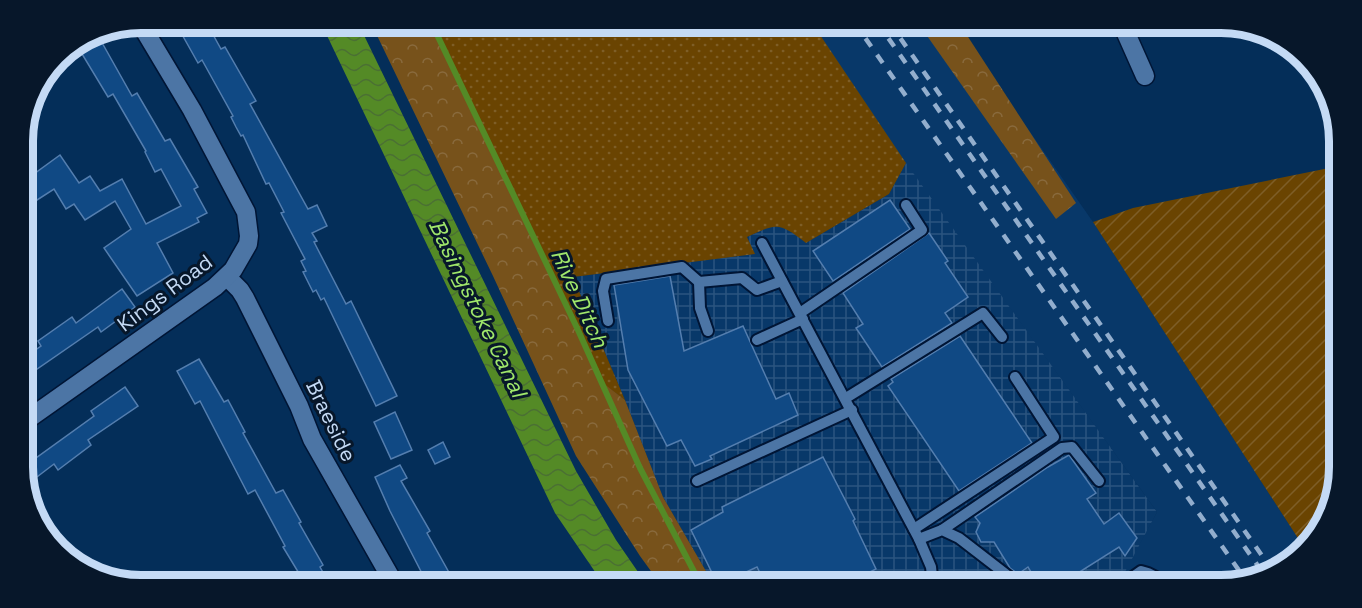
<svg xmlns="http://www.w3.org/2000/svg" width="1362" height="608" viewBox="0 0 1362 608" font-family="'Space Grotesk',sans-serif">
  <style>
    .built { fill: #083869 }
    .industrial { fill: url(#industrial-grid) }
    .grass { fill: url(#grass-dots) }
    .forest { fill: url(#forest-crowns) }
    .garden { fill: url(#garden-furrows) }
    .water { fill: url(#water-waves) }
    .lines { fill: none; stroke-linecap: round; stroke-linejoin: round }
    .stream { stroke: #548a26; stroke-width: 6 }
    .building { fill: #104984; stroke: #547eaf; stroke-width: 1.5 }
    .lane-casing { stroke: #001535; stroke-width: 14 }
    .street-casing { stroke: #001535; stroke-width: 21 }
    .lane { stroke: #4c75a5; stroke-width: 10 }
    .street { stroke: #4c75a5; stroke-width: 18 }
    .rail { stroke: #93aecd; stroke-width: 4.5; stroke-dasharray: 10 10; stroke-linecap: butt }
    .labels { text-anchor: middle; stroke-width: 6; stroke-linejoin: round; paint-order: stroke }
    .street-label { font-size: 21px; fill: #c4daf5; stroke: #07172a }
    .water-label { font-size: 22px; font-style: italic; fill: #a0e76b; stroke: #07172a }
    .rim { fill: none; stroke: #c4daf5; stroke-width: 8 }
  </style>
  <defs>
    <pattern id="industrial-grid" width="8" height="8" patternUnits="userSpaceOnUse" patternTransform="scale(1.5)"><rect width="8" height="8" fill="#083869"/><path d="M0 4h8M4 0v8" fill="none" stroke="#2a547f"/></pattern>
    <pattern id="grass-dots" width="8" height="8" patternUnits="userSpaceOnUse" patternTransform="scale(1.5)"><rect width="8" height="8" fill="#6a4401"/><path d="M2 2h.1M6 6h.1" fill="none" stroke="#7e5e27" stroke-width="1.8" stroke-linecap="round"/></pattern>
    <pattern id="forest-crowns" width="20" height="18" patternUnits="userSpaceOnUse" patternTransform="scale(1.5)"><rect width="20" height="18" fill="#77521b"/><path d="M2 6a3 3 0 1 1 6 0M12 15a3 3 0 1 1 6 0" fill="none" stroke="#896a3d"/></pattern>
    <pattern id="garden-furrows" width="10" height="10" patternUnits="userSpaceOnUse" patternTransform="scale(1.5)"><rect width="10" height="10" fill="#6a4401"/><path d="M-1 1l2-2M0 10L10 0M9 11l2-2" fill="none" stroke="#7e5e27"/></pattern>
    <pattern id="water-waves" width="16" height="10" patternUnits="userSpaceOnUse" patternTransform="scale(1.5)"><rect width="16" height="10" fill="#548a26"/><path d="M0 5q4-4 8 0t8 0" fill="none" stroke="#4b7033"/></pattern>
  </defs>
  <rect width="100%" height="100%" fill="#042e59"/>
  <polygon class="built" points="804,23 954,23 1093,222 1303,546 1287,565 1228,585 1117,585 1157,512"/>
  <polygon class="industrial" points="906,163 1157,512 1118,585 952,585 919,572 892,585 714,585 663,497 625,400 573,277 754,254 747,237 773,225 789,229 806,243 889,194"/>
  <path class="grass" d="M435,23H812L906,163L889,194L806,243C779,222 777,223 747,237L755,254L573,277L625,400L599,381L439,40Z"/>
  <g class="forest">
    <polygon points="371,23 435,23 439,40 599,380 625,400 663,497 714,585 661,585 640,556 576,456 493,276"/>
    <polygon points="918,23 959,23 1076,203 1056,219"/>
  </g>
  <polygon class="garden" points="1339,166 1339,467 1331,512 1303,546 1093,222 1133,208"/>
  <polygon class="water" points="321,23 358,23 576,471 616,540 647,585 604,585 555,513"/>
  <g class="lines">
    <polyline class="stream" points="431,22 578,330 640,468 701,585"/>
  </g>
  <g class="building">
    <polygon points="175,22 198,22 205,35 211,31 221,49 225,47 256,101 250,104 308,209 317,205 327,226 312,233 317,241 314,242 346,304 351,301 397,396 376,406 324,298 321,300 316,290 313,292 303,272 306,271 301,261 305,259 281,213 284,212 269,183 266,184 243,135 241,136 236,127 231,117 233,116 202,60 198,63"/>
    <polygon points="96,32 132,96 137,93 165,141 170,139 198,187 194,189 207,213 197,218 199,222 157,243 173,273 137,296 104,248 131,229 115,201 85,220 74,204 66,209 54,189 23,209 23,182 60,155 79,183 90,176 100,191 122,179 146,224 181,206 161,169 155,172 145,152 146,151 113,94 108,97 76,44"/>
    <polygon points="890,200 910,229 833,281 813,251"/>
    <polygon points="929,233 948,261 945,263 968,297 945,313 952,323 882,367 856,328 863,324 843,293"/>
    <polygon points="670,276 684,351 743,326 776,399 789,393 798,415 710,456 712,459 695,466 681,440 667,446 628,370 614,285"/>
    <polygon points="122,289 135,307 101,332 98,327 24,378 24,358 41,346 38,341 72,317 76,323"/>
    <polygon points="960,336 1032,443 959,491 888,386 893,382 891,379"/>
    <polygon points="199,359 224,402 228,400 245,432 243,433 276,493 283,490 301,522 299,523 323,565 320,567 330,585 306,585 283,547 285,546 255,490 248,494 200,401 195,404 177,371"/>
    <polygon points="125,387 138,406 88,440 91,445 58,470 54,464 25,486 25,466 94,416 91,411"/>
    <polygon points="395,412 412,450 391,459 374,422"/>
    <polygon points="443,442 450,457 435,464 428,450"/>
    <polygon points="1069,455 1096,493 1087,499 1104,524 1119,513 1137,538 1125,556 1119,547 1059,585 1039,585 1028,567 1018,574 1010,568 994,542 981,542 976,532 980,523 975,517 1048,467"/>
    <polygon points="823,457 855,519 853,521 876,569 844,585 766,585 757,567 718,585 691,530 723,512 722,507"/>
    <polygon points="400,465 407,478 401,481 430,531 427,533 456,585 428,585 390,511 375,477"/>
  </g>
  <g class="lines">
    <defs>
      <g id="lane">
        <polyline points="762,243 919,539 931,567 933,585"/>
        <polyline points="699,282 700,308 708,331"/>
        <polyline points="800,313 922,230 906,205"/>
        <polyline points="608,321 603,291 606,279 682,267 699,282 742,278 757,290 782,281"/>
        <polyline points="757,340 803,319"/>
        <polyline points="846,398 983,313 1002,337"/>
        <polyline points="697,481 852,410"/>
        <polyline points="914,529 1054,437 1015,377"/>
        <polyline points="942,530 1062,448 1072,447 1099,481"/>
        <polyline points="919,539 942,530 959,538 1020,585"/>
        <polyline points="1128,585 1134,576 1141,571 1148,573 1172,585"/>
      </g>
      <g id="street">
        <polyline points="1121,22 1145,76"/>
        <polyline points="227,277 240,290 245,298 299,406 312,439 395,585"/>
        <polyline points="24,422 215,287 233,270 248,244 249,236 246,212 192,110 140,23"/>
      </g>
    </defs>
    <use href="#lane" class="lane-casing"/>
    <use href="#street" class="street-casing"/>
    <use href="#lane" class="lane"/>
    <use href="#street" class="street"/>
    <g class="rail">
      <polyline points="854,22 1245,579"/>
      <polyline points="877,22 1263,573"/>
      <polyline points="889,22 1272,570"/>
    </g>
  </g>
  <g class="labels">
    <g class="street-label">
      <text transform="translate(165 293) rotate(-37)" y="7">Kings Road</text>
      <text transform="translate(331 421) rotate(64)" y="7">Braeside</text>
    </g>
    <g class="water-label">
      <text transform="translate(580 298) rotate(65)" y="8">Rive Ditch</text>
      <text transform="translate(478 308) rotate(64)" y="8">Basingstoke Canal</text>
    </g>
  </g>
  <path d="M0 0H1362V608H0ZM141 33H1221A108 108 0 0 1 1329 141V467A108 108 0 0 1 1221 575H141A108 108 0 0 1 33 467V141A108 108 0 0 1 141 33Z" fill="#07172a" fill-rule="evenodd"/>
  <path class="rim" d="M141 33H1221A108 108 0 0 1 1329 141V467A108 108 0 0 1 1221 575H141A108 108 0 0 1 33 467V141A108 108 0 0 1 141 33Z"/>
</svg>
